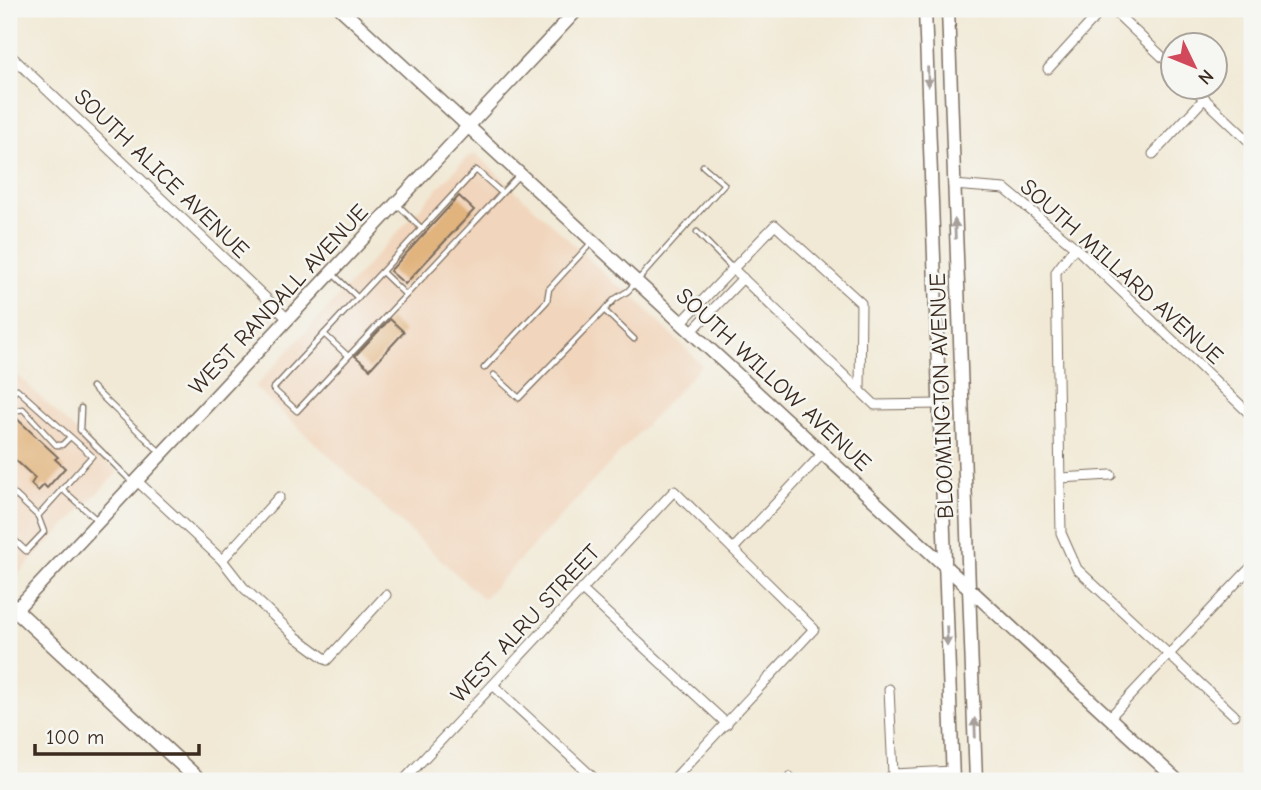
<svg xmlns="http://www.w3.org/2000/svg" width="1261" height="790" viewBox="0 0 1261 790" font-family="'Comic Neue',sans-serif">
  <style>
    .built { fill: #f1d5bc }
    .building { fill: #e1b37d }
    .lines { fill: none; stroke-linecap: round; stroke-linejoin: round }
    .lane-casing { stroke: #7b6d5e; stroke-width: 7 }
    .street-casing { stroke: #7b6d5e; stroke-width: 11 }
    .secondary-casing { stroke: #7b6d5e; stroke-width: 15 }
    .primary-casing { stroke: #7b6d5e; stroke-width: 17 }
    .lane { stroke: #fff; stroke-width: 4.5 }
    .street { stroke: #fff; stroke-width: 9 }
    .secondary { stroke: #fff; stroke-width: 12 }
    .primary { stroke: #fff; stroke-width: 14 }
    .oneway { fill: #a79f9a }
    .labels { text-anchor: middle; stroke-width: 5; stroke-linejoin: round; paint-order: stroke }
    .street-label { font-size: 23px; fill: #3b2a1e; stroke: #f6f6f2 }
  </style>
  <rect width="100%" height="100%" fill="#f6f6f2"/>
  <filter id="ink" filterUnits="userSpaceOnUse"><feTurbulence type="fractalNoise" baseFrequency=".0143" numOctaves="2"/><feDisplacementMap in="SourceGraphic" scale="14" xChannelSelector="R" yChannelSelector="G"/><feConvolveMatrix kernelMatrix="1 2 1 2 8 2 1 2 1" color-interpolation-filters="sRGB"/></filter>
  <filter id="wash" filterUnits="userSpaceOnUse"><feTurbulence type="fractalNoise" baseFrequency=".00686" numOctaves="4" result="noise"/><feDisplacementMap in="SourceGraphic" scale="28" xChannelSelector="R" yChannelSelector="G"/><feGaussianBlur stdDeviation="1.57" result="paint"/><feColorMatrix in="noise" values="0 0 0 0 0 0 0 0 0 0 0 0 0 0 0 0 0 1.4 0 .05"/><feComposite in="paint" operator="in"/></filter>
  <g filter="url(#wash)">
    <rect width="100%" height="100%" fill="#f1e9d5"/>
    <g class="built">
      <polygon points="476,154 615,283 633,296 702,365 483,599 255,387 467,157"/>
      <polygon points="12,370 118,472 14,578 9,573 9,373"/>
    </g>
    <g id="blocks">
      <g class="building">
        <polygon points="459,196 474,210 405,284 390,271"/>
        <polygon points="390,319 404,332 370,369 355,356"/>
        <polygon points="15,417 58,457 55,459 65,468 47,488 44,485 38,491 31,484 35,478 9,454 9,423"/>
      </g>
    </g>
  </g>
  <g filter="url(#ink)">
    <use href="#blocks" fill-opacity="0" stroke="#7b6d5e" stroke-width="2"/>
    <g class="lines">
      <defs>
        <g id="lane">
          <polyline points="502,193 476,170 273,389 297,411 519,175"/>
          <polyline points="397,204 422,229"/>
          <polyline points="697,232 732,268"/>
          <polyline points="382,272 406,295"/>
          <polyline points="333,274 358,298"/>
          <polyline points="604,310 634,339"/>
          <polyline points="324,334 348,356"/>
          <polyline points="484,368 547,301 549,289 592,242"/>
          <polyline points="494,375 519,398 615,299 628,291 724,184 703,166"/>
          <polyline points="92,387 161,453"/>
          <polyline points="9,398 17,389 92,456 38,516"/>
          <polyline points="81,408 80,430 133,483"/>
          <polyline points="9,417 14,411 23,409 56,445 62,445 70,437"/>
          <polyline points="9,489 38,516 44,532 26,551 9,535"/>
          <polyline points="62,489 98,521"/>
          <polyline points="790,775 797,781"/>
        </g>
        <g id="street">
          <polyline points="1112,9 1174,68"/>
          <polyline points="9,54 288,319"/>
          <polyline points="1048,69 1103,9"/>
          <polyline points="1193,88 1252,144"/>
          <polyline points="1153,154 1205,98"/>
          <polyline points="953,185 1005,189 1075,247 1252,416"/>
          <polyline points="1075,247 1056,272 1061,533 1077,569 1234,715"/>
          <polyline points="732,268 875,405 939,404"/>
          <polyline points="681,323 775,225 861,303 860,389"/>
          <polyline points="691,332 743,278"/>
          <polyline points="1060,478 1111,475"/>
          <polyline points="137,481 222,560 243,587 296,637 327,660 386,595"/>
          <polyline points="733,549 823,453"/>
          <polyline points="222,560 279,497"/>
          <polyline points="583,591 727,724"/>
          <polyline points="493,685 597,781"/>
          <polyline points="1110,717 1252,566"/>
          <polyline points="893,774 953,771"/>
          <polyline points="403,781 674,491 814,629 672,781"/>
          <polyline points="886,781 893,774 889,689"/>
        </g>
        <g id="secondary">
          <polyline points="341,9 1178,781"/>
          <polyline points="925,9 953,781"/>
          <polyline points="948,9 976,781"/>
          <polyline points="9,617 578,9"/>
        </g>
        <polyline id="primary" points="9,604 200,781"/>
      </defs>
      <use href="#lane" class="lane-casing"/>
      <use href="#street" class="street-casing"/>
      <use href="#secondary" class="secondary-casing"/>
      <use href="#primary" class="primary-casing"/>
      <use href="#lane" class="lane"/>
      <use href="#street" class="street"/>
      <use href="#secondary" class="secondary"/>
      <use href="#primary" class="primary"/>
    </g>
    <defs><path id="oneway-solid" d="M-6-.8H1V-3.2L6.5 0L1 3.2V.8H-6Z" transform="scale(1.75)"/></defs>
    <g class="oneway">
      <use href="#oneway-solid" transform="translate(928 77) rotate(88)"/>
      <use href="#oneway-solid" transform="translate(955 229) rotate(-92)"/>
      <use href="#oneway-solid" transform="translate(947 636) rotate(88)"/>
      <use href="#oneway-solid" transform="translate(975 728) rotate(-92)"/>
    </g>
  </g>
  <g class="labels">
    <g class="street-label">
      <text transform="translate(162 173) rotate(44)" y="8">SOUTH ALICE AVENUE</text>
      <text transform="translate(1122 271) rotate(42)" y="8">SOUTH MILLARD AVENUE</text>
      <text transform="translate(278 299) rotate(-47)" y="8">WEST RANDALL AVENUE</text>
      <text transform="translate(774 379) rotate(43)" y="8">SOUTH WILLOW AVENUE</text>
      <text transform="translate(941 396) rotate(-92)" y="8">BLOOMINGTON AVENUE</text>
      <text transform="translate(525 623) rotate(-47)" y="8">WEST ALRU STREET</text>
    </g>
  </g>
  <rect width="1261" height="790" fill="none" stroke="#f6f6f2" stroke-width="35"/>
  <g transform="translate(1194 66) rotate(133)"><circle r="33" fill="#f6f6f2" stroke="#aba49d" stroke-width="2"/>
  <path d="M0-5L12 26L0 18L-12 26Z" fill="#d1495b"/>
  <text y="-10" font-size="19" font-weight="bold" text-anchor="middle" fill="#3b2a1e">N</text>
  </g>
  <path d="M35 744v10h164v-10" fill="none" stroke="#3b2a1e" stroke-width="3.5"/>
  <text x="46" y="744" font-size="21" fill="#3b2a1e" stroke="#f6f6f2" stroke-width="5" paint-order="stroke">100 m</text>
</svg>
